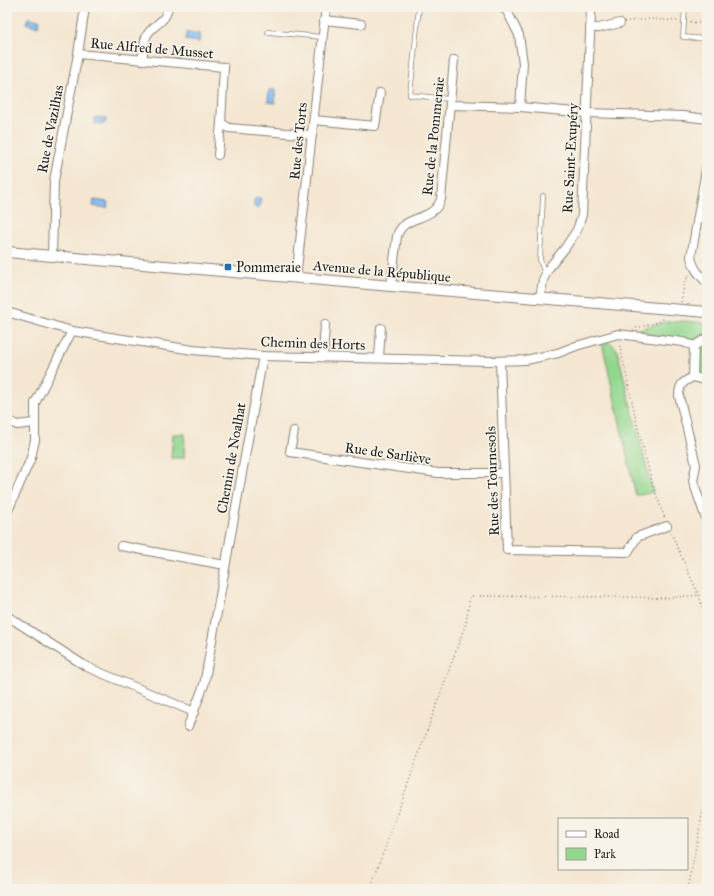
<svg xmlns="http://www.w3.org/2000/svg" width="714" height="896" viewBox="0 0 714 896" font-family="'IM FELL Great Primer',serif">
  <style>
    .green { fill: #93d78f; stroke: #587a56 }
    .water { fill: #82bdf4; stroke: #4f6c88 }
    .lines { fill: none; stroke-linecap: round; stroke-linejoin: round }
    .service-casing { stroke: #888176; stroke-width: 5.5 }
    .minor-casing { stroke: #888176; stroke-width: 10 }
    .tertiary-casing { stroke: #888176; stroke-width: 12 }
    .path { stroke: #888176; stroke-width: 1.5; stroke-dasharray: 1 3; stroke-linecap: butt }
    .service { stroke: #fff; stroke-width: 4 }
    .minor { stroke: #fff; stroke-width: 8 }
    .tertiary { stroke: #fff; stroke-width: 10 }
    .poi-dot { fill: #1f6fb2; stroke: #f7f3e8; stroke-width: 1.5 }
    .labels { text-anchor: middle; stroke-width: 3.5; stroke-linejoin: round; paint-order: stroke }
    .street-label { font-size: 14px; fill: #1c1c1c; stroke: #f7f3e8 }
    .poi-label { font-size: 14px; fill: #1c1c1c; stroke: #f7f3e8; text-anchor: start }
  </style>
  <rect width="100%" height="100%" fill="#f7f3e8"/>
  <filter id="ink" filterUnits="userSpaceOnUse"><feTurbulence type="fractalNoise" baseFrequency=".025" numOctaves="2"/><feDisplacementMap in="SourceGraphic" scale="8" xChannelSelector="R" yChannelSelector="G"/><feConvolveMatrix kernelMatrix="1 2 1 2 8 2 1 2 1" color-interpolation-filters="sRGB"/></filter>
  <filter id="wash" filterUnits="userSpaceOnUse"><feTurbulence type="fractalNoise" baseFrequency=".012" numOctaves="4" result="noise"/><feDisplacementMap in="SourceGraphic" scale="16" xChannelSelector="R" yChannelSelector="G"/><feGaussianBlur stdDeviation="0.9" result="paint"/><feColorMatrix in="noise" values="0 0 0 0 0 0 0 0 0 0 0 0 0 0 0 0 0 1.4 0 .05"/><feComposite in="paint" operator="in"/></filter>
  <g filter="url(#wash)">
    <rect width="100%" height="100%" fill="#f4e6d1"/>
    <g class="green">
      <polygon points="685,321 707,323 707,334 696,340 633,333 633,331 665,322"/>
      <path d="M602,342C610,342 613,343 617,350L653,492L636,496Z"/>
      <path d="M707,345V377C696,370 697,361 700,349Z"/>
      <polygon points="173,434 185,434 184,458 171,458"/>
    </g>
    <g class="water">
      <polygon points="28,18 40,20 38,26 27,24"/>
      <polygon points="187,32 200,34 199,42 185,40"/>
      <polygon points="269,90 275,90 275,103 268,102"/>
      <polygon points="95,117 106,118 106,122 104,124 94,123"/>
      <polygon points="259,197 261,199 260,203 261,205 257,209 254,206 254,200 256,198"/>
      <polygon points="94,200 108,202 107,208 93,206"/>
    </g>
  </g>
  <g filter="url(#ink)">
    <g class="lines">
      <defs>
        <g id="service">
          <polyline points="419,7 410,95 450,99"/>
          <polyline points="685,7 683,37 707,39"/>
          <polyline points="268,32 322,37"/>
          <polyline points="543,196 540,260 545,274"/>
        </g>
        <g id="minor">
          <polyline points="501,7 507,11 519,35 523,63 520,107"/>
          <polyline points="324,20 361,24"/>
          <polyline points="590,28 599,28 620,23"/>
          <polyline points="78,54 224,67 221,123 229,128 312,135"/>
          <path d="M142,60C144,52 143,42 147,35C154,23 166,23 168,7"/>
          <polyline points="450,105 520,107 586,113 683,116 707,119"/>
          <polyline points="314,120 375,126 380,93"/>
          <polyline points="218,155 221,123"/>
          <path d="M707,164L691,257C693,269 700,275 707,283"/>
          <polyline points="52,256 54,181 78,54 85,7"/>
          <polyline points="296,278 326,7"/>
          <path d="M391,286L397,236C404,213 433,223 441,199L454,60"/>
          <polyline points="540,298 543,280 548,269 565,248 577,230 582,215 591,12 590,7"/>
          <polyline points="7,312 72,331 193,350 263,356 490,361 526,360 558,353 576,346 618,334 683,342 694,346"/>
          <polyline points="707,338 694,346 693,377 707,380"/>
          <polyline points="323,357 325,324"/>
          <polyline points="379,358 381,328"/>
          <polyline points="500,361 507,550 628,552 637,537 667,526"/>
          <path d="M693,377C683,382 679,384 679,396L696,465L693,481L707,522"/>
          <polyline points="7,420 17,425 34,423"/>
          <polyline points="294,431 290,452 438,473 504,473"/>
          <polyline points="7,513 31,458 35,440 35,403 72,331"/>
          <polyline points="121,546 225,565"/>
          <polyline points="7,616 87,667 194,712"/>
          <polyline points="188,726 204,685 263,356"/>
        </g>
        <polyline id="tertiary" points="7,252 391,286 707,312"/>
      </defs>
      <use href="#service" class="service-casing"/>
      <use href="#minor" class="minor-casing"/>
      <use href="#tertiary" class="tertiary-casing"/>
      <g class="path">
        <polyline points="628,21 651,19 678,21"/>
        <polyline points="690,22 707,24"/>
        <polyline points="681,302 685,281 689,275"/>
        <polyline points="636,328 659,322 664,318"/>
        <polyline points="619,342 636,420 653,486 665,519"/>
        <polyline points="671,533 699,596 707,624"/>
        <polyline points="370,889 466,623 470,596 627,597 665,598 699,595"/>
        <polyline points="688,889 707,788"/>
      </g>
      <use href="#service" class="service"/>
      <use href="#minor" class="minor"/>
      <use href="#tertiary" class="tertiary"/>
    </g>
  </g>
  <rect class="poi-dot" x="224" y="263" width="8" height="8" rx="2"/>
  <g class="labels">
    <g class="street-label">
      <text transform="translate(152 48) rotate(5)" y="5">Rue Alfred de Musset</text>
      <text transform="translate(50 129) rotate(-79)" y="5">Rue de Vazilhas</text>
      <text transform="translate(433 136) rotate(-84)" y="5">Rue de la Pommeraie</text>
      <text transform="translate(298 141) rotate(-84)" y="5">Rue des Torts</text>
      <text transform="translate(570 158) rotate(-87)" y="5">Rue Saint-Exupéry</text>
      <text transform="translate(382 271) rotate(5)" y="5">Avenue de la République</text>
      <text transform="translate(313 343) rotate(2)" y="5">Chemin des Horts</text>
      <text transform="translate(388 453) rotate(8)" y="5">Rue de Sarliève</text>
      <text transform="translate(231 458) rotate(-80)" y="5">Chemin de Noalhat</text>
      <text transform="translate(492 481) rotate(-92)" y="5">Rue des Tournesols</text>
    </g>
    <g class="poi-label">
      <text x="236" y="272">Pommeraie</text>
    </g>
  </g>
  <rect width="714" height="896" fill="none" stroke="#f7f3e8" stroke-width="24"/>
  <rect x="558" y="818" width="130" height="52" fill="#f7f3e8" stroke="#9f9d96"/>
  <rect x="566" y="831" width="20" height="6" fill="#ffffff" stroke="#9f9d96"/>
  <text x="594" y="838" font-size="12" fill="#1c1c1c">Road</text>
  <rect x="566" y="848" width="20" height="12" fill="#93d78f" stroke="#9f9d96"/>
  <text x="594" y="858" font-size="12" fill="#1c1c1c">Park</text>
</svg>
